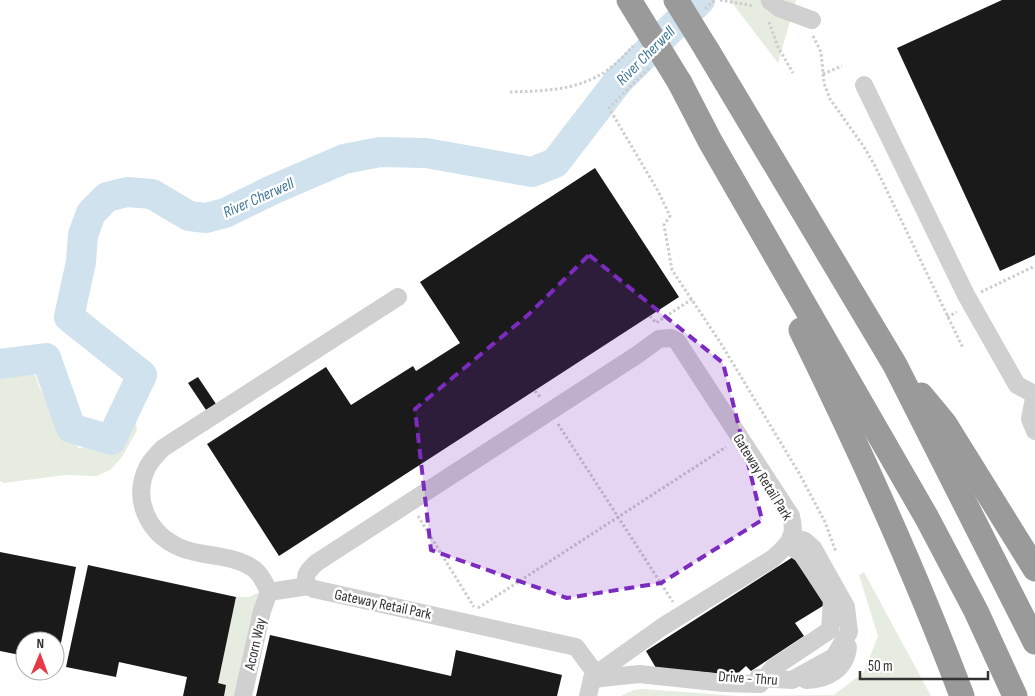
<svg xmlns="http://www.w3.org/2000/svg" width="1035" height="696" viewBox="0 0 1035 696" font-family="'Sofia Sans Condensed',sans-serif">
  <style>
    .green { fill: #e6ecdf }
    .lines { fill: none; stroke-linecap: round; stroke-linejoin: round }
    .river { stroke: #cfe2ee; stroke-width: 30 }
    .building { fill: #1a1a1a }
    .path { stroke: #cdcdcd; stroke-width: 3; stroke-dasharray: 2.5 2.5; stroke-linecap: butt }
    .minor { stroke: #d0d0d0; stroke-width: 18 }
    .highway { stroke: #9a9a9a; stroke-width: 25 }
    .highway-bridge { stroke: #9a9a9a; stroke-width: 25 }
    .marked { fill: #7b2cbf; fill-opacity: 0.2; stroke: #7b2cbf; stroke-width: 4; stroke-dasharray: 10 6; stroke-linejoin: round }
    .labels { text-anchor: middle; stroke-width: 5; stroke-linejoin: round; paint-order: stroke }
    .street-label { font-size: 15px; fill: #333; stroke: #fff }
    .water-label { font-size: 16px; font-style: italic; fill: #3f7597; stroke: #fff }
  </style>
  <rect width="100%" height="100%" fill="#fff"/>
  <g class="green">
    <polygon points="730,0 796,0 778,63"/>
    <polygon points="9,374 35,375 39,386 61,430 79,448 117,442 134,416 137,430 122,457 110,470 96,476 65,475 4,483 0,481 0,375"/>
    <polygon points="864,572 931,696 621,696 634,690 643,689 739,696 834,695 864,672 878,636 859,575"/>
    <polygon points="259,592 237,696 224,696 218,683 236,597 249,597"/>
  </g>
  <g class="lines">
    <polyline class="river" points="0,364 46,358 71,428 111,440 142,375 69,317 81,262 83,235 91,213 107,197 127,192 152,194 189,216 206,218 225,213 272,190 344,159 380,152 426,153 532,172 555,163 619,80 700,0"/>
  </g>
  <g class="building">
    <polygon points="1002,0 1035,0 1035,255 1000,271 897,48"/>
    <polygon points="595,168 679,297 279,556 207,444 326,367 351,405 413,366 416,371 460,343 420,282"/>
    <polygon points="198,377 216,404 206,410 188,383"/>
    <polygon points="0,552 76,567 57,663 55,662 55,641 25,641 25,656 0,651"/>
    <polygon points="793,557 826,604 795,623 804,636 751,671 746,666 736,675 656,668 646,651"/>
    <polygon points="88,565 236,597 218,683 226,685 224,696 183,696 187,677 119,662 116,677 66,667"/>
    <polygon points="270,635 451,676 456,650 562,675 557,696 256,696"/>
  </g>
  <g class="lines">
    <g class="path">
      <polyline points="720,0 754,6"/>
      <polyline points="705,9 715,0"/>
      <polyline points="769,22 778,47 793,73"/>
      <polyline points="813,36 821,52 824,83 830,99 864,147 875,166 963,348"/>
      <polyline points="649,68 609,108 658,191 670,216 664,225 672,270 720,342 799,473 825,522 836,552"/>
      <polyline points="823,74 842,66"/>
      <path d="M510,92C538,91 568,91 594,78C610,71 622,58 633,46"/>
      <polyline points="981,292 1035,266"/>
      <polyline points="650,316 656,323 692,299"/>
      <polyline points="947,317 957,312"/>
      <polyline points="535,391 541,398"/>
      <polyline points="558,424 673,602"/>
      <polyline points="418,516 474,607"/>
      <polyline points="478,608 726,447"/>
    </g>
    <g class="minor">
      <polyline points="770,1 779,8 812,20"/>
      <polyline points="864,85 966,295 1017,385 1034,394"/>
      <path d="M671,338L677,341L791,516C797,538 788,545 772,559L662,627L596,674L576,647L314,589L308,586C303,575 308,571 316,563L637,355L659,339Z"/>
      <polyline points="1035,393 1030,419 1035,431"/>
      <path d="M269,592C265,583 260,572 251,567C230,554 203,557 181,548C148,534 131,499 148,466C152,459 158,453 163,448L398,297"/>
      <polyline points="269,592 308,586"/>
      <polyline points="758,678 792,680 834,657 849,632 846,607 813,548 805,541 791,537"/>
      <polyline points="592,679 639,674 724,683 760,684 773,668 830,630 832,600 802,554 788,545"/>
      <path d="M806,680C827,680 846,669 848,647"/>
      <polyline points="243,696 262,611 269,592"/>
      <polyline points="588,696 592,679 596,674"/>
    </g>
    <g class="highway">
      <polyline points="707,50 895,365 1035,642"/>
      <polyline points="680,83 710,141 927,518 976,611 1015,696"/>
      <path d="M801,330C860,450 915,571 962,696"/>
      <polyline points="921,395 945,424 1035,569"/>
    </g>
    <g class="highway-bridge">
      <polyline points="629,0 680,83"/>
      <polyline points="676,0 707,50"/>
    </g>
  </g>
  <path class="marked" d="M589,255L723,363L762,520L661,583L567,598L431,550L415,409L528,315Z"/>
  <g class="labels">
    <g class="street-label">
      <text transform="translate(763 477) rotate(58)" y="5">Gateway Retail Park</text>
      <text transform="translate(383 604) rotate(12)" y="5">Gateway Retail Park</text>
      <text transform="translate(255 644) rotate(-77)" y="5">Acorn Way</text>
      <text transform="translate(748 678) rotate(4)" y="5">Drive - Thru</text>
    </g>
    <g class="water-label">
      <text transform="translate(645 55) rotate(-45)" y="6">River Cherwell</text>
      <text transform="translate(258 197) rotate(-24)" y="6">River Cherwell</text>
    </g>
  </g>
  <g transform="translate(40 656) rotate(1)"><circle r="24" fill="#ffffff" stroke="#adadad"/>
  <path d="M0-4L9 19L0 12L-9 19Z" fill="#e63946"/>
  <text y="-8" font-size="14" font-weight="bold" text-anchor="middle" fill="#333333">N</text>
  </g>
  <path d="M860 671v8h128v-8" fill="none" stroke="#333333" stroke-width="2.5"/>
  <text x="868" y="671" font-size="15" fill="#333333" stroke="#ffffff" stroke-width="4" paint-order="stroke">50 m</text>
</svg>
